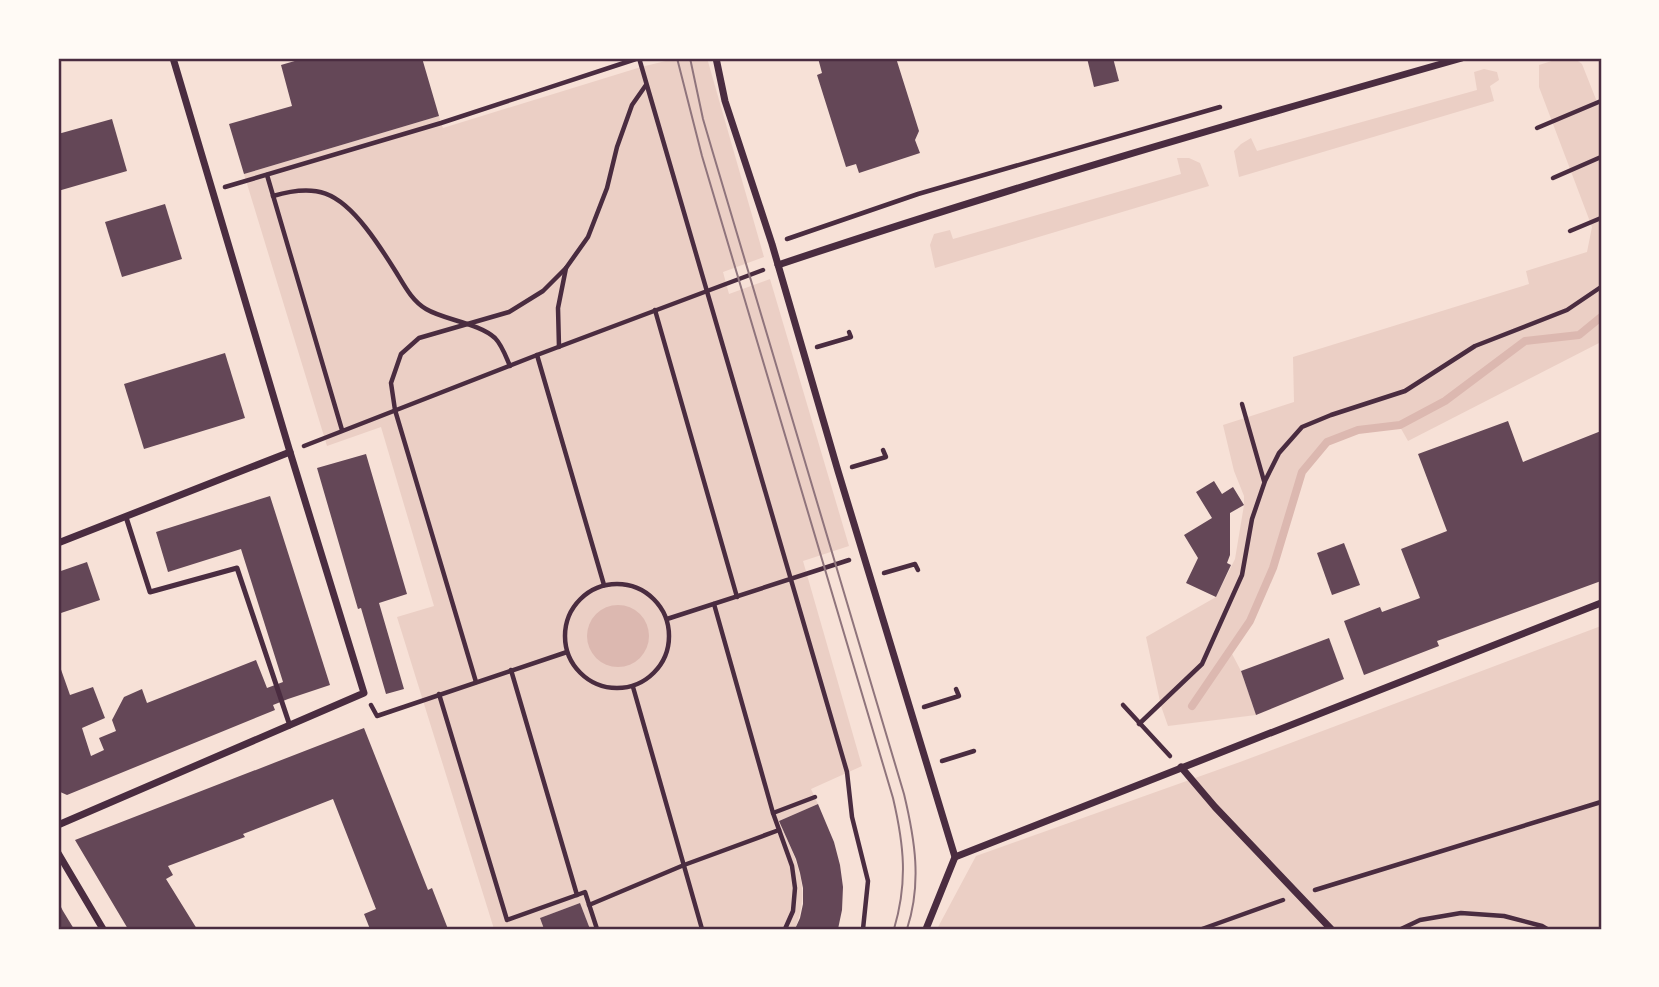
<svg xmlns="http://www.w3.org/2000/svg" width="1659" height="987" viewBox="0 0 1659 987" font-family="'Zilla Slab',serif">
  <style>
    .green { fill: #ebcfc5 }
    .water { fill: #dcb8b0 }
    .lines { fill: none; stroke-linecap: round; stroke-linejoin: round }
    .stream { stroke: #dcb8b0; stroke-width: 8 }
    .building { fill: #644757 }
    .path { stroke: #4a2c40; stroke-width: 4.5 }
    .service { stroke: #4a2c40; stroke-width: 5 }
    .minor { stroke: #4a2c40; stroke-width: 7 }
    .tram { stroke: #8f747c; stroke-width: 2 }
    .neatline { fill: none; stroke: #4a2c40; stroke-width: 2.5 }
  </style>
  <rect width="100%" height="100%" fill="#f7e1d7"/>
  <g class="green">
    <path d="M678,58H707L764,257L723,272L729,294L770,279L849,546L803,561L862,766L811,789L818,804L779,821C796,860 812,887 795,929H590L580,903L540,918L544,929H494L397,617L434,606L381,427L327,446L244,174L439,116L443,128L641,67Z"/>
    <polygon points="1561,58 1574,58 1582,64 1601,112 1601,342 1408,441 1399,425 1358,430 1327,442 1302,472 1273,568 1250,621 1230,650 1241,671 1256,715 1168,726 1161,706 1146,637 1216,597 1235,559 1244,505 1244,496 1234,471 1223,425 1294,402 1293,357 1529,284 1526,271 1587,252 1592,227 1539,87 1539,65"/>
    <polygon points="1484,69 1497,72 1499,80 1490,86 1494,101 1239,177 1234,151 1241,144 1251,138 1257,151 1477,90 1474,72"/>
    <polygon points="1177,158 1189,158 1200,163 1209,186 935,268 930,245 934,234 950,230 953,239 1181,174"/>
    <polygon points="1601,626 1601,929 937,929 976,856 1240,762"/>
  </g>
  <circle class="water" cx="618" cy="636" r="31"/>
  <g class="lines">
    <polyline class="stream" points="1192,706 1250,621 1273,568 1302,472 1327,442 1358,430 1400,425 1445,401 1525,341 1579,335 1601,317"/>
  </g>
  <g class="building">
    <polygon points="305,58 422,58 439,116 244,174 229,124 292,106 281,65"/>
    <polygon points="818,58 896,58 919,131 915,140 920,153 859,173 856,164 846,167 817,75 822,73"/>
    <polygon points="1087,58 1113,58 1119,81 1094,87"/>
    <polygon points="112,119 127,171 58,191 58,134"/>
    <polygon points="165,204 182,259 122,277 105,222"/>
    <polygon points="225,353 245,418 144,449 124,384"/>
    <polygon points="1508,421 1523,462 1601,431 1601,581 1437,641 1439,646 1364,675 1344,621 1380,607 1382,612 1420,598 1401,549 1447,531 1418,454"/>
    <polygon points="366,454 407,594 379,603 404,689 386,694 361,608 358,609 317,468"/>
    <polygon points="1214,481 1222,494 1233,487 1244,505 1230,513 1230,555 1227,563 1231,565 1216,597 1186,583 1198,558 1184,535 1212,518 1196,492"/>
    <polygon points="270,496 330,685 288,699 273,705 275,710 67,795 58,791 58,661 70,695 93,687 105,718 82,728 91,756 104,750 99,738 116,731 112,720 124,697 142,689 147,703 256,660 267,688 283,682 241,549 168,572 156,532"/>
    <polygon points="1344,543 1360,585 1332,595 1317,553"/>
    <polygon points="87,562 100,600 58,614 58,572"/>
    <polygon points="1329,638 1344,679 1256,715 1241,671"/>
    <polygon points="364,728 428,890 432,888 448,929 370,929 364,914 376,909 333,799 243,834 245,837 168,866 173,875 166,879 197,929 128,929 75,840"/>
    <polygon points="818,804 834,842 840,865 843,887 842,910 838,929 795,929 800,918 803,904 803,888 800,873 796,859 779,821"/>
    <polygon points="58,901 63,911 74,929 58,929"/>
    <polygon points="580,903 590,929 544,929 540,918"/>
  </g>
  <g class="lines">
    <g class="path">
      <polyline points="639,58 847,772 852,817 868,881 863,929"/>
      <polyline points="1537,128 1601,101"/>
      <polyline points="267,175 342,430"/>
      <polyline points="1553,178 1601,157"/>
      <polyline points="225,187 441,123 639,58"/>
      <path d="M273,196C317,183 338,192 366,228C377,242 386,256 396,272C404,285 412,301 426,309C444,320 479,323 495,338C502,345 506,357 510,366"/>
      <polyline points="1570,231 1601,218"/>
      <polyline points="787,239 918,194 1220,107"/>
      <polyline points="655,310 737,597"/>
      <polyline points="559,347 558,308 566,268 588,237 607,188 617,147 632,105 646,85"/>
      <polyline points="817,347 851,337 849,332"/>
      <polyline points="537,355 604,585"/>
      <polyline points="1242,404 1264,481"/>
      <polyline points="304,446 537,355 763,270"/>
      <polyline points="852,467 886,457 883,450"/>
      <polyline points="884,573 915,564 918,570"/>
      <circle cx="617" cy="636" r="52"/>
      <polyline points="714,604 773,813 792,866 795,888 793,911 785,929"/>
      <polyline points="667,619 849,560"/>
      <polyline points="511,670 577,895 585,892 597,929"/>
      <polyline points="476,682 395,410 391,383 401,354 419,338 509,312 543,291 566,268"/>
      <polyline points="633,687 702,929"/>
      <polyline points="439,694 507,920 577,895"/>
      <polyline points="371,705 377,716 567,652"/>
      <polyline points="1123,705 1170,756"/>
      <polyline points="924,707 959,696 956,689"/>
      <polyline points="1139,724 1202,664 1242,575 1252,519 1265,481 1279,453 1302,427 1331,415 1405,391 1475,346 1567,310 1601,287"/>
      <polyline points="942,761 974,751"/>
      <polyline points="773,813 815,797"/>
      <polyline points="1315,890 1601,802"/>
      <polyline points="589,905 684,865 779,830"/>
      <polyline points="1202,929 1283,900"/>
      <polyline points="1401,929 1420,920 1461,913 1504,916 1542,926 1547,929"/>
    </g>
    <polyline class="service" points="126,517 150,592 237,568 290,726"/>
    <g class="minor">
      <polyline points="716,58 725,101 772,244 838,471 955,857 926,929"/>
      <path d="M778,265C1004,189 1233,123 1462,58"/>
      <polyline points="58,543 290,452"/>
      <polyline points="1181,767 1215,807 1331,929"/>
      <polyline points="58,825 364,693 290,452 173,58"/>
      <polyline points="58,853 103,929"/>
      <polyline points="955,857 1601,603"/>
    </g>
    <g class="tram">
      <path d="M677,58L702,156L893,798C904,845 908,882 894,929"/>
      <path d="M690,58L703,119L713,153L904,794C915,840 922,883 907,929"/>
    </g>
  </g>
  <rect width="1659" height="987" fill="none" stroke="#fffaf5" stroke-width="119"/>
  <rect x="60" y="60" width="1540" height="868" class="neatline"/>
</svg>
